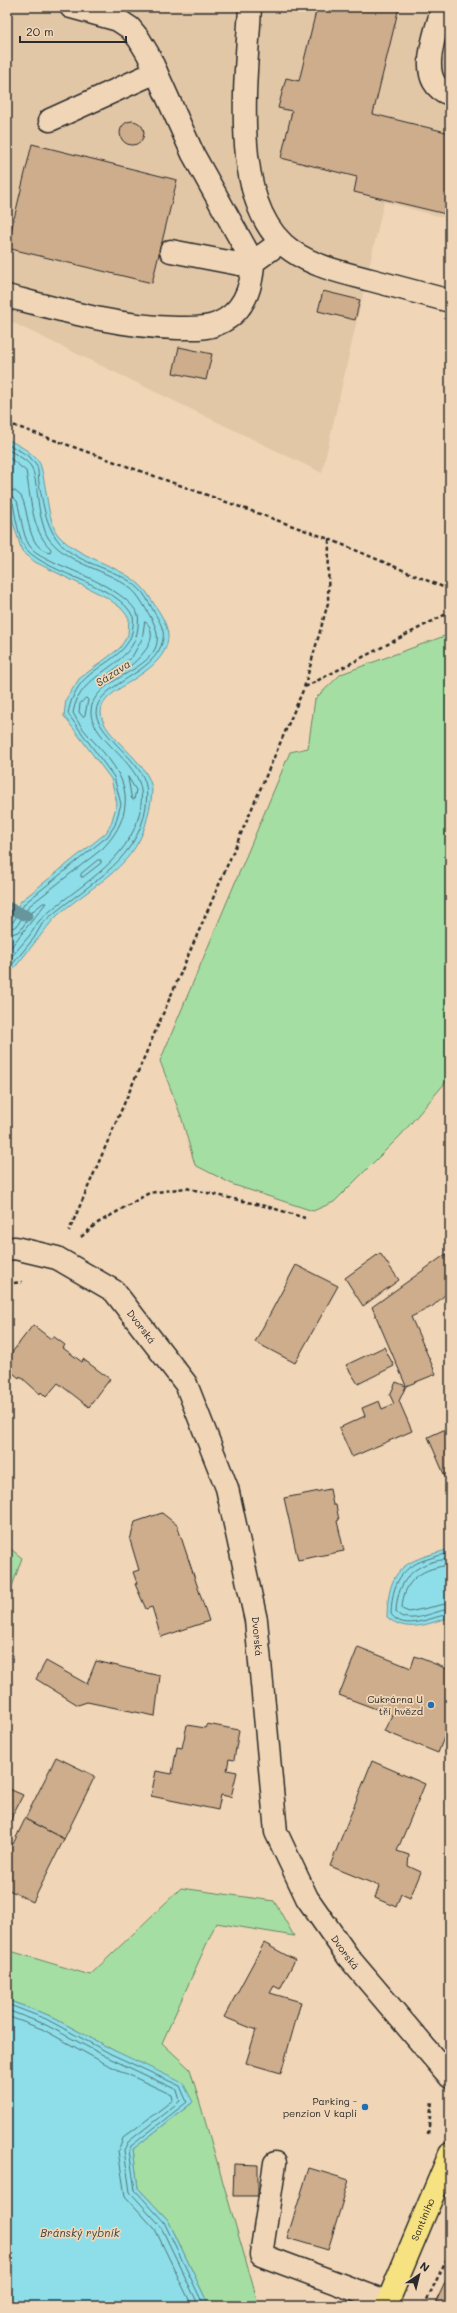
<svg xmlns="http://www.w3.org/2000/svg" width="457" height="2313" viewBox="0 0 457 2313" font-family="Mali,sans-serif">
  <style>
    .built { fill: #e2c7a7 }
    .green { fill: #a5dea3; stroke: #688467 }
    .water { fill: #8ddee8; stroke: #66969c }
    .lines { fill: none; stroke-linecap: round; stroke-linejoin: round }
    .shore { stroke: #527377; stroke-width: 1 }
    .stream { stroke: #66969c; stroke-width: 11 }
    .building { fill: #cdad8c; stroke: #2b2b2b }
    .minor-casing { stroke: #2b2b2b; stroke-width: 25 }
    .major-casing { stroke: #2b2b2b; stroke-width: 25 }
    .path { stroke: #2b2b2b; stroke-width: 2.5; stroke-dasharray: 4 3; stroke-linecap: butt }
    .minor { stroke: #f0d6b7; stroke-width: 22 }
    .major { stroke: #f7e281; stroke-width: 22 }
    .poi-dot { fill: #1f6fb2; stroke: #f0d6b7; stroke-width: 1.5 }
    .labels { text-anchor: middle; stroke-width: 3.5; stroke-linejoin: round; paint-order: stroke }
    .street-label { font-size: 10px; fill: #2b2b2b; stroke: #f0d6b7 }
    .poi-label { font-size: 10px; fill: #2b2b2b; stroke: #f0d6b7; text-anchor: end }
    .water-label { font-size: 11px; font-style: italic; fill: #3a4647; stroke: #f0d6b7 }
  </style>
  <rect width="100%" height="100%" fill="#f0d6b7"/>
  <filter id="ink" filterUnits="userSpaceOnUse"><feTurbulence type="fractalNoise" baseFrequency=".025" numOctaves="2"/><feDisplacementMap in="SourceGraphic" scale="8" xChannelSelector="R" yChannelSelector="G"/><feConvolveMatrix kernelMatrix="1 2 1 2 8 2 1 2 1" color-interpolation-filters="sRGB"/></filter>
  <g filter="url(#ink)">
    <polygon class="built" points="7,7 450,7 450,219 384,202 322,473 7,320"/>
    <g class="green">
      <polygon points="450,634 450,1077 401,1135 334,1202 313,1211 234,1185 195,1165 181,1116 160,1061 290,752 308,748 315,699 341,674"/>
      <polygon points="7,1546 22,1558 7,1601"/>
      <polygon points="181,1888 274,1901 294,1936 216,1923 162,2043 190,2069 259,2306 209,2306 168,2220 138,2188 133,2149 192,2103 113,2050 48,2015 7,2000 7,1950 90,1975"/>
    </g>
    <g class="water">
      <path d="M7,439C18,445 31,451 39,462C44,470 47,506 51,518C53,524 54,531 58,535C82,562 131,566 149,596C156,608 169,623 168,638C165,676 99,687 101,713C102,737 150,761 152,790C152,797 150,807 148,815C138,866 95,883 59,914C50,922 44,932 36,941C26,954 16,965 7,978V922L21,901L106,833L111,824L117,803L111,779L64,716L66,699L79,679L120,648L128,635L129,618L121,608L106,597L35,562L22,551L11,516L7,492Z"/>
      <path d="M447,1550H450V1617C427,1624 407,1634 387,1617C388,1568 404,1561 447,1550Z"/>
      <polygon points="7,2000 48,2015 113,2050 183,2083 193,2102 133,2149 138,2188 168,2220 209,2306 7,2306"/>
    </g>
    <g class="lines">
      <g class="shore">
        <path d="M7,444C17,449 29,455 36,464C39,469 38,478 39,483C44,509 47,536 70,552C92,568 125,571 143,593C147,599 151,606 154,612C159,620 165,630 163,639C157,675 96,683 96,713C97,728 123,750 133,762C146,778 148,786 146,806C138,865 80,887 42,924L34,938L7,971"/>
        <path d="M7,449C15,454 28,460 32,468C38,484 37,505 42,521C44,527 45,534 49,539C72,567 105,568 130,588C139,595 144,606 150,616C184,673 89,670 91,714C93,733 120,753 130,767C142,782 143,793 140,811C129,864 75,886 39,921L30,935L7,962"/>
        <path d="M7,456L26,471C31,497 31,530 51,549L50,552C26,549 30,512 21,496L15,491L7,489"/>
        <path d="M7,495L13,497L17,501C21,515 22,533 29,545C34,553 46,558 54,562C77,573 128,591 138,615C139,619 138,623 138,627C135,668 79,670 73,713C84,736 108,752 119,775C133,802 122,829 102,849L29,906L17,926L7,930"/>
        <path d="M7,500L13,503C15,514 19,541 26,549C49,575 120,585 133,617C134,619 133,623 133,626C131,655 100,662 82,682C74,692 70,702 68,714L114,777L121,804L115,825L108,836L25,903L13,922L7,925"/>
        <path d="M145,622C149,624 150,627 151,632C155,649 123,675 109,677L108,674L132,657L142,639Z"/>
        <polygon points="86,698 88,700 85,715 83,717 79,712 80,704"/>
        <polygon points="128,777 136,790 134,800 132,799"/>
        <polygon points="98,860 101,860 101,863 83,877 81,877 81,874"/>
        <polyline points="7,936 20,931 33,911 43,903 46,903 7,952"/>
        <path d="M450,1554C444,1554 437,1556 431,1558C401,1566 392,1583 391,1614C404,1633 432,1616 450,1614"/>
        <path d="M450,1559C417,1561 397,1578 396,1612C408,1627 435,1610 450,1609"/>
        <path d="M450,1565C423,1568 403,1579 402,1609L409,1612L450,1603"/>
        <polyline points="7,2004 46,2019 111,2054 180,2086 187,2102 131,2146 129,2150 135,2190 164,2222 204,2306"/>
        <polyline points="7,2010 44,2024 109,2058 177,2090 180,2101 128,2142 124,2150 130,2192 160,2225 199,2306"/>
        <polyline points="7,2016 42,2029 106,2064 172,2095 173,2100 123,2138 118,2151 125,2196 155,2229 192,2306"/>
      </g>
      <polyline class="stream" points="7,907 27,916"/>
    </g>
    <g class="building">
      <polygon points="317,7 399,7 373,114 450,133 450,215 354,192 357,177 281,158 292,111 278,108 286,78 299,81"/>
      <circle cx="132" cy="133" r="12"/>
      <polygon points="32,144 177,180 152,283 7,248"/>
      <polygon points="323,291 360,300 355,320 318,311"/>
      <polygon points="179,347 212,354 206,380 173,373"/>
      <polygon points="380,1253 399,1280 363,1306 345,1278"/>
      <polygon points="446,1254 450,1256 450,1290 433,1306 411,1317 436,1374 406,1386 372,1307"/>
      <polygon points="296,1265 338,1286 295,1363 255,1342"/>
      <polygon points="33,1325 51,1339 53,1336 65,1345 63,1348 82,1362 83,1359 110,1379 89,1407 58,1383 46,1397 41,1392 40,1394 20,1376 19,1378 8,1369 7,1359"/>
      <polygon points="384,1347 394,1366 358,1384 346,1365"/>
      <polygon points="396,1382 406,1386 399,1401 412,1431 352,1457 339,1428 365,1416 362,1408 379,1401 382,1409 394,1404 390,1395"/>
      <polygon points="450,1427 450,1488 428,1437"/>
      <polygon points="330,1489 333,1505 336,1505 339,1520 337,1521 344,1551 298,1560 284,1498"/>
      <polygon points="162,1513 177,1525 209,1621 161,1637 152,1607 146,1609 135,1584 137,1583 133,1572 139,1570 130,1540 135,1522"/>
      <polygon points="358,1647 411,1668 415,1656 450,1670 450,1722 438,1753 384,1731 392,1715 339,1695"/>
      <polygon points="46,1661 87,1684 96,1661 160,1676 155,1716 87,1702 78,1705 36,1679"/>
      <polygon points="207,1724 239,1730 234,1760 229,1759 227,1770 237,1772 231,1797 221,1795 218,1810 151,1796 156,1771 172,1774 177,1747 182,1748 187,1725 205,1728"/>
      <polygon points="56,1757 95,1776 64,1839 25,1819"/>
      <polygon points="372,1761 425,1784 397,1851 409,1855 408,1866 421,1872 410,1898 401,1894 396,1907 375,1898 379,1886 330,1866"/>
      <polygon points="7,1788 23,1795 13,1814 7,1811"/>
      <polygon points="7,1811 13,1814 8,1829 7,1828"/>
      <polygon points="25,1819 64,1839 33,1902 7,1889 7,1842 13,1844"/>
      <polygon points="264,1943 295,1960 280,1989 274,1986 270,1993 301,2002 281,2073 246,2063 256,2030 224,2017"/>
      <polygon points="234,2164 258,2165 258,2196 233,2196"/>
      <polygon points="309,2168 349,2180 328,2250 287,2238"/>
      <polygon points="450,2272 450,2306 434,2306"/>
    </g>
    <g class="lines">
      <defs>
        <g id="minor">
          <path d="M250,7C247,74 227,207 292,251C315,267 344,273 371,280C397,287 424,294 450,301"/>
          <path d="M443,7C436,31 414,84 450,94"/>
          <polyline points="50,120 156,72"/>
          <polyline points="171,251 239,264 253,262 281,242"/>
          <path d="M7,296C64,311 119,327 178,328C191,328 205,329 217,324C244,313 252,288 253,262L193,154L148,54L139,39L130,28L118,20L71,7"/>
          <path id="s1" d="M7,1249L15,1248L57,1258L114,1291L186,1384L227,1488L256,1620L276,1832L307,1898L349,1958L450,2077"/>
          <polyline points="275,2163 261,2255 387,2302"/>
        </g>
        <g id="major">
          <path id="s2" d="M386,2306L450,2154"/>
        </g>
      </defs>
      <use href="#minor" class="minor-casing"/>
      <use href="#major" class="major-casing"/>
      <g class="path">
        <polyline points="7,423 329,539 328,603 304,688 69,1231"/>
        <polyline points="329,539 450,590"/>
        <polyline points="305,687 450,612"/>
        <polyline points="81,1237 96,1224 149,1193 186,1188 269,1207 305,1218"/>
        <polyline points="7,1284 22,1282"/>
        <polyline points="428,2134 432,2101"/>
        <polyline points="424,2306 450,2252"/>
      </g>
      <use href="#minor" class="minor"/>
      <use href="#major" class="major"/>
    </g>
  </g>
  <g class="poi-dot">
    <circle cx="431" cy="1705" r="4"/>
    <circle cx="365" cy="2107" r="4"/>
  </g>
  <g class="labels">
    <g class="street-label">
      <text dy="4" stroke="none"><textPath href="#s1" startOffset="162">Dvorská</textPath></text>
      <text dy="4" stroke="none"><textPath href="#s1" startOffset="498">Dvorská</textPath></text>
      <text dy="4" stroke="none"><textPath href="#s1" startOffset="834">Dvorská</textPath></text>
      <text dy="4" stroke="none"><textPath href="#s2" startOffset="94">Santiniho</textPath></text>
    </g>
    <g class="poi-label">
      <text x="423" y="1703">Cukrárna U<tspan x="423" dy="12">tří hvězd</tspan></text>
      <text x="357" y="2105">Parking -<tspan x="357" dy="12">penzion V kapli</tspan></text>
    </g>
    <g class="water-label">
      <text transform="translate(113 673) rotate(-33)" y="4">Sázava</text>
      <text x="80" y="2237">Bránský rybník</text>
    </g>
  </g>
  <rect width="457" height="2313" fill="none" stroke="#f0d6b7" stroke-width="24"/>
  <rect x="12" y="12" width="433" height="2289" fill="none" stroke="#2b2b2b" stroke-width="1.5" filter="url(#ink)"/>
  <g transform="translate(419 2275) rotate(35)" stroke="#f0d6b7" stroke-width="3" paint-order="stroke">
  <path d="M0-3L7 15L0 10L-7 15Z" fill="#2b2b2b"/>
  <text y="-6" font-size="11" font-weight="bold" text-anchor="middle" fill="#2b2b2b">N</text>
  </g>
  <path d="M20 36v6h106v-6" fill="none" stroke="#2b2b2b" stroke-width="2"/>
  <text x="26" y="36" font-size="12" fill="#2b2b2b" stroke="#f0d6b7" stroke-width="3" paint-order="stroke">20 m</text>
</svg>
